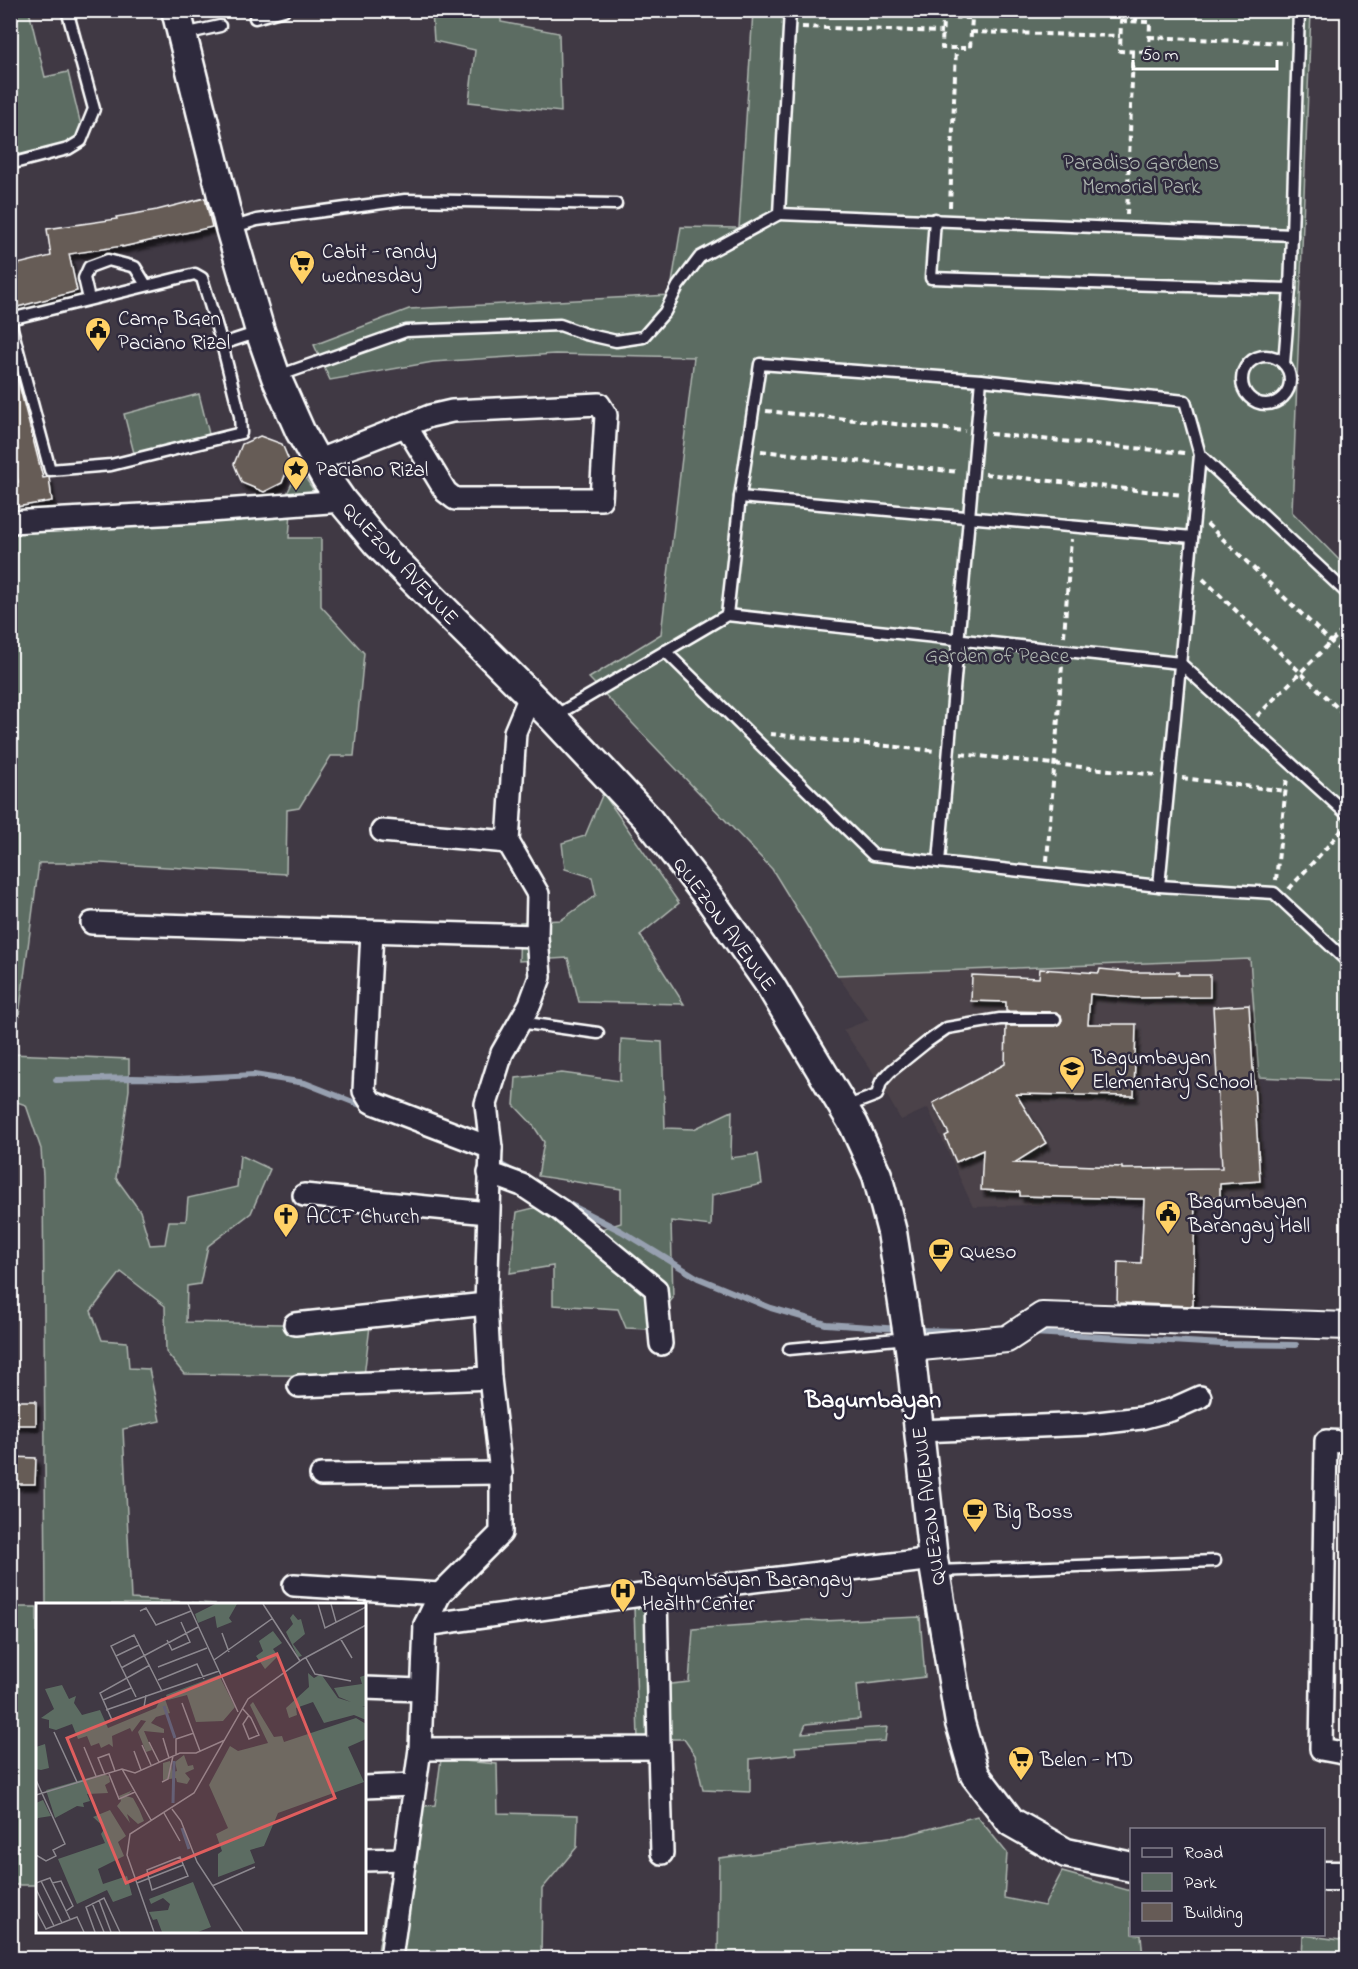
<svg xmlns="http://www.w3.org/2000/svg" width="1358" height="1969" viewBox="0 0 1358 1969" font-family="'Indie Flower',sans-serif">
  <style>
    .built { fill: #4b4349 }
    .green { fill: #5c6c62; stroke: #aeb6b0; stroke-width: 1.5 }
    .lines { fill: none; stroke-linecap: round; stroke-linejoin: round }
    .stream { stroke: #97a0b0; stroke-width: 6 }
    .building { fill: #665b56; stroke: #fff; stroke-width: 1.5; filter: url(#shadow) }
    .service-casing { stroke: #fff; stroke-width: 15 }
    .minor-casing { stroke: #fff; stroke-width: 26 }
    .tertiary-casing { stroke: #fff; stroke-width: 30 }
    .secondary-casing { stroke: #fff; stroke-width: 33 }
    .path { stroke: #fff; stroke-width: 4; stroke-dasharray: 6 4.5; stroke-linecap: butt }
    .service { stroke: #2f2a3d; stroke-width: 10 }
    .minor { stroke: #2f2a3d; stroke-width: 21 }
    .tertiary { stroke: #2f2a3d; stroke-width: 26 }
    .secondary { stroke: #2f2a3d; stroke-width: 28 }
    .labels { text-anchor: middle; stroke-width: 5; stroke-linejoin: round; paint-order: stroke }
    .park-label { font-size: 21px; fill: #aeb6b0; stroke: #2f2a3d }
    .poi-label { font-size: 21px; fill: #fff; stroke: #2f2a3d; text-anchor: start }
    .street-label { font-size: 21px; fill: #fff; stroke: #2f2a3d }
    .quarter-label { font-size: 24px; font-weight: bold; fill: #fff; stroke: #2f2a3d }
    .inset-river { fill: none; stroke: #51617b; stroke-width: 3 }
    .inset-road { fill: none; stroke: #8c888f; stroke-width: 1.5 }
    .view { fill: #e05e5e; fill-opacity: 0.15; stroke: #e05e5e; stroke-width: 3 }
    .inset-edge { fill: none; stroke: #fff; stroke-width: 3 }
  </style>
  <defs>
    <filter id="shadow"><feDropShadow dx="3.5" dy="6" stdDeviation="1.5" flood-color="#0009"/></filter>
  </defs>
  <rect width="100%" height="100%" fill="#403944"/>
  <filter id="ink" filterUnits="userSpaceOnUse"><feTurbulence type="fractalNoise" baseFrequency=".0167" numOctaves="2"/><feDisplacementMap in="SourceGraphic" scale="12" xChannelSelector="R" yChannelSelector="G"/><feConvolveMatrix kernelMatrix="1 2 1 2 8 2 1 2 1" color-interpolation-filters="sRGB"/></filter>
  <g filter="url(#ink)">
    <polygon class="built" points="1250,959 1259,1077 1264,1197 973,1207 928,1108 901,1120 877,1078 843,1030 869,1020 837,975"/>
    <g class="green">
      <polygon points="10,11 29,11 45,77 68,72 85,142 11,160"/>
      <polygon points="432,11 501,11 501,22 559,33 561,112 469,102 475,50 434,41"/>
      <polygon points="753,11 1311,11 1292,512 1347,568 1347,1081 1259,1077 1250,959 837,975 772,869 589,678 661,634 694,357 555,354 433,362 330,380 314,345 409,309 670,295 681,227 739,228"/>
      <polygon points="199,394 210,438 135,457 124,414"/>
      <polygon points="299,468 316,494 286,496"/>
      <polygon points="291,512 289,538 321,538 321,606 364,653 354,756 331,756 299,808 287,810 286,874 101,863 39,863 17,1031 11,1032 10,532 177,524 182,520"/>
      <polygon points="603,793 679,903 640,935 684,1004 579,1002 568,958 519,961 520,922 561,920 596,895 592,877 565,869 562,843 585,836"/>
      <polygon points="621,1039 662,1042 665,1128 694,1129 732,1111 731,1158 758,1154 762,1184 712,1195 711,1226 671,1221 673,1298 649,1329 626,1328 618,1309 553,1305 553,1266 510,1273 517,1212 546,1205 598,1230 621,1223 621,1189 538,1176 544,1142 533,1125 514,1105 516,1078 562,1073 620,1081"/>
      <polygon points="11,1054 129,1059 129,1090 116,1178 140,1211 150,1245 165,1244 169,1221 186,1221 188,1198 237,1187 240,1155 270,1169 251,1213 208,1246 200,1284 187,1286 186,1322 370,1326 364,1376 184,1374 166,1352 165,1306 121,1272 91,1311 102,1340 127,1342 129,1368 149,1369 160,1421 123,1429 131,1599 216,1604 46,1604 43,1176 41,1149 26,1105 11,1100"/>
      <polygon points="651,1601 653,1686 689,1682 693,1629 808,1620 822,1621 920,1617 925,1677 857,1685 860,1719 806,1724 802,1733 887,1727 885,1741 795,1747 796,1754 750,1759 750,1792 703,1790 695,1755 684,1739 638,1739 634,1607"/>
      <polygon points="11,1607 37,1607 38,1866 35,1885 11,1885"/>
      <polygon points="441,1759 497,1764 498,1813 578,1815 577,1847 542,1889 541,1958 377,1958 401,1808 435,1805"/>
      <polygon points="977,1816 1007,1853 1004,1898 1044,1906 1062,1872 1131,1891 1132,1934 1141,1935 1143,1958 855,1958 845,1953 830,1958 718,1958 719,1858 906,1835"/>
      <polygon points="1303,1935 1347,1941 1347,1958 1302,1958"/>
    </g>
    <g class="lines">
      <g class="stream">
        <polyline points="56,1080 132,1078 178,1079 254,1075 305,1083 368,1108"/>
        <polyline points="494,1161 514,1172"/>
        <polyline points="561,1200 621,1231 698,1278 771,1308 826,1324 900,1329"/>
        <polyline points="916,1330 963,1331"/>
        <polyline points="1033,1333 1222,1344 1296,1345"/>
      </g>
    </g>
    <g class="building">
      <polygon points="205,198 212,227 122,247 122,246 69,254 77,291 10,309 10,266 51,256 47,229 117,219 116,217 157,210"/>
      <polygon points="16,373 43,478 49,477 52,501 10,508 10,483 18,482 10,431 10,374"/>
      <polygon points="260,436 282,444 290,463 282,483 264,492 242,483 234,464 242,444"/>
      <polygon points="1040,969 1099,973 1100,969 1131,972 1179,972 1178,975 1210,975 1210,997 1137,998 1090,994 1088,1024 1136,1024 1134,1096 1016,1094 1046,1143 1014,1163 1122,1167 1122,1169 1222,1168 1213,1007 1249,1005 1260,1181 1220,1184 1220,1197 1195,1197 1193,1306 1117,1303 1118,1262 1141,1263 1144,1199 1020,1196 1020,1192 981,1190 983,1150 956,1162 945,1136 949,1134 933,1103 1005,1064 1006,1026 1055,1026 1059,1025 1062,1020 1061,1015 1056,1012 1006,1011 1006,1002 971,1001 972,975 1039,978"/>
      <polygon points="10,1401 36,1401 36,1425 11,1425"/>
      <polygon points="13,1457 36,1458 35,1484 12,1484"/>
    </g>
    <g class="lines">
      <defs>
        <g id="service">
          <polyline points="255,18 284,10"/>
          <polyline points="184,34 220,26"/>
          <polyline points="10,164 68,149 81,141 94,109 67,10"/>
          <polyline points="779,214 1292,235 1299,10"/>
          <polyline points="935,219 931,278 1290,289 1292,235"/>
          <polyline points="231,228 257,220 405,200 616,204"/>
          <polyline points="89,299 84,278 89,267 108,260 135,267 146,285"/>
          <polyline points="10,319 195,274 202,278 222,344 240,416 241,433 111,465 50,470 10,321"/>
          <polyline points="222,344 259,332"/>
          <circle cx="1266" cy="380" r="24"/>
          <polyline points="1284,364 1290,289"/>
          <polyline points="278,376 406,331 560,325 585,334 616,341 643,337 665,312 678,286 700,257 779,214 790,10"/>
          <polyline points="740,497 1192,537"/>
          <polyline points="727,615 1180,663 1348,815"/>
          <polyline points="665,651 873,855 1159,886 1274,893 1348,962"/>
          <polyline points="553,717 727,615 740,497 760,364 981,380 1185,401 1200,455 1348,594"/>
          <polyline points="939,862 981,380"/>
          <polyline points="1159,886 1200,455"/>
          <polyline points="519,1022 598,1033"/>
          <polyline points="845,1107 877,1095 881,1082 891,1071 927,1042 947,1028 1000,1019 1055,1019"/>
          <polyline points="789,1349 908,1338"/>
          <polyline points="937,1571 1215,1561"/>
        </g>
        <g id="minor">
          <polyline points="316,461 430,416 452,411 599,404 606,415 601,499 455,499 446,492 406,426"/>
          <polyline points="10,522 197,512 342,501"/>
          <polyline points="382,831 508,842"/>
          <polyline points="92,923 537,936"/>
          <polyline points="372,932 364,1091 371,1102 491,1148"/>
          <polyline points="489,1173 522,1185 560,1210 656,1289 661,1344"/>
          <polyline points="304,1195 488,1213"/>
          <polyline points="295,1324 486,1304"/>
          <polyline points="299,1386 490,1378"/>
          <polyline points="919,1431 1089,1424 1141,1418 1171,1410 1200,1397"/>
          <polyline points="1348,1442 1326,1441 1321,1749 1348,1754"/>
          <polyline points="321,1475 501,1473"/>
          <polyline points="294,1585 440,1594"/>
          <polyline points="425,1625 656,1593 933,1559"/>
          <polyline points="364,1688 421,1690"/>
          <polyline points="659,1748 662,1853"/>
          <polyline points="420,1749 659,1748 656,1593"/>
          <polyline points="364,1787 414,1785"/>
          <polyline points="364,1860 403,1859"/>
          <polyline points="391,1958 420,1749 425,1625 440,1594 501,1533 501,1473 490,1378 486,1304 491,1148 486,1104 502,1053 530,1004 540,977 537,936 538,894 508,842 515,732 530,696"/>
        </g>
        <polyline id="tertiary" points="910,1348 1007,1339 1042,1316 1348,1326"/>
        <g id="secondary">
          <polyline points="176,10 230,228 260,331 276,377 300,431 326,478 342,501 377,543 552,717 647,818 709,898 770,985 854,1125 877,1175 892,1232 910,1348 933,1559 960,1723 975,1775 1011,1822 1066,1853 1132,1867"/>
          <polyline points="1324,1876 1348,1876"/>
        </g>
      </defs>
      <use href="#service" class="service-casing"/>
      <use href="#minor" class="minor-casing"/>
      <use href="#tertiary" class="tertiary-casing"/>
      <use href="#secondary" class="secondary-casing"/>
      <g class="path">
        <polygon points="943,17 972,18 970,48 942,48"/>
        <polyline points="957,18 957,10"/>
        <polygon points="1121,21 1150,22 1149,52 1120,51"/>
        <polyline points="1136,21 1137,10"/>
        <polyline points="802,27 942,32"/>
        <polyline points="971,32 1120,36"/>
        <polyline points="1149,37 1286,43"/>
        <polyline points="950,207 956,48"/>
        <polyline points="1127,215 1133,52"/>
        <polyline points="766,411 965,431"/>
        <polyline points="990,434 1185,453"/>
        <polyline points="761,451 959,472"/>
        <polyline points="985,474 1183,495"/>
        <polyline points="1207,524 1348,658"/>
        <polyline points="1203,579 1348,718"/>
        <polyline points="1064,636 1071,539"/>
        <polyline points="1257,716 1348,625"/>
        <polyline points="770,734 936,751"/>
        <polyline points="961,754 1156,775"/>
        <polyline points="1182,778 1285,791"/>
        <polyline points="1047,861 1062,665"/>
        <polyline points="1276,880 1287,777"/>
        <polyline points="1289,889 1344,828"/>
      </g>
      <use href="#service" class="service"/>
      <use href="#minor" class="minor"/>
      <use href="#tertiary" class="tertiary"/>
      <use href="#secondary" class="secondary"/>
    </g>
  </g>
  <defs>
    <symbol id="supermarket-pin" viewBox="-11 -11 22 30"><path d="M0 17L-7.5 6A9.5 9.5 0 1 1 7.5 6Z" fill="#ffd166" stroke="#2f2a3d"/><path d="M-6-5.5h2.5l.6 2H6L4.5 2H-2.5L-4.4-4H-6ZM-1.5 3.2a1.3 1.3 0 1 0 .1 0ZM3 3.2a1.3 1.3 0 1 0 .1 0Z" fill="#111"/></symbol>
    <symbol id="civic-pin" viewBox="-11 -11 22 30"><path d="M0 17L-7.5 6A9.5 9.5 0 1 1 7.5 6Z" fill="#ffd166" stroke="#2f2a3d"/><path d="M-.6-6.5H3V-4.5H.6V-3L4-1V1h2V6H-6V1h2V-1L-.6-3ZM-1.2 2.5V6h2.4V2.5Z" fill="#111"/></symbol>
    <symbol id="sight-pin" viewBox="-11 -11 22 30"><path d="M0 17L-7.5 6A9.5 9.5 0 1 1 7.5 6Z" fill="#ffd166" stroke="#2f2a3d"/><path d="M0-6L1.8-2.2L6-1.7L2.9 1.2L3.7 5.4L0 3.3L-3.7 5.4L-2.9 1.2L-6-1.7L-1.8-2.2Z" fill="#111"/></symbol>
    <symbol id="school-pin" viewBox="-11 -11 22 30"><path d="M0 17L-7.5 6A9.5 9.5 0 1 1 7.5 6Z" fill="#ffd166" stroke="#2f2a3d"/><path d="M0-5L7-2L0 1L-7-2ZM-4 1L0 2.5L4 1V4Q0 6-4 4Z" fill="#111"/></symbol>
    <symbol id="church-pin" viewBox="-11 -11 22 30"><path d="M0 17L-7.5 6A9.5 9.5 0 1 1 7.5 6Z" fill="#ffd166" stroke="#2f2a3d"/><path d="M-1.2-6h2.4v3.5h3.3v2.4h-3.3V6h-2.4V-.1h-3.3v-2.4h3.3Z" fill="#111"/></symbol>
    <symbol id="cafe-pin" viewBox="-11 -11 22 30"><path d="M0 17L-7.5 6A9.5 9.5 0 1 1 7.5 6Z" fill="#ffd166" stroke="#2f2a3d"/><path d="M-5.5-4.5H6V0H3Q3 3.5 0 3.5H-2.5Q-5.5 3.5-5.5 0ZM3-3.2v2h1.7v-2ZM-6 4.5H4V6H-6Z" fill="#111"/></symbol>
    <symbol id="hospital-pin" viewBox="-11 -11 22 30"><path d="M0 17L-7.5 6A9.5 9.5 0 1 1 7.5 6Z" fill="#ffd166" stroke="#2f2a3d"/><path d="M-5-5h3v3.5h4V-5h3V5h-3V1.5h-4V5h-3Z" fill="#111"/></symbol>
  </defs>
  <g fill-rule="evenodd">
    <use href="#supermarket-pin" x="287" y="248" width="30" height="40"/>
    <use href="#civic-pin" x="83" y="315" width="30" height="40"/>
    <use href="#sight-pin" x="281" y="454" width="30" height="40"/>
    <use href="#school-pin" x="1057" y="1054" width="30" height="40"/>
    <use href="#civic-pin" x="1153" y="1198" width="30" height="40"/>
    <use href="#church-pin" x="271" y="1201" width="30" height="40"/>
    <use href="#cafe-pin" x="926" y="1236" width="30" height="40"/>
    <use href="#cafe-pin" x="960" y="1496" width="30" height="40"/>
    <use href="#hospital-pin" x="608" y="1576" width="30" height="40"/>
    <use href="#supermarket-pin" x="1006" y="1744" width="30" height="40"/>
  </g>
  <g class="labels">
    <g class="park-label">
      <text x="1141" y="169">Paradiso Gardens<tspan x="1141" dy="24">Memorial Park</tspan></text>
      <text x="997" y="662">Garden of Peace</text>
    </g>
    <g class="poi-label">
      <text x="322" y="258">Cabit - randy<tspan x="322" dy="24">wednesday</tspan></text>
      <text x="118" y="325">Camp BGen<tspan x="118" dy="24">Paciano Rizal</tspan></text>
      <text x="316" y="476">Paciano Rizal</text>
      <text x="1092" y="1064">Bagumbayan<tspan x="1092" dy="24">Elementary School</tspan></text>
      <text x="1188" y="1208">Bagumbayan<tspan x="1188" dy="24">Barangay Hall</tspan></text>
      <text x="306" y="1223">ACCF Church</text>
      <text x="960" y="1258">Queso</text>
      <text x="994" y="1518">Big Boss</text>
      <text x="642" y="1586">Bagumbayan Barangay<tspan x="642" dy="24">Health Center</tspan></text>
      <text x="1040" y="1766">Belen - MD</text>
    </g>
    <g class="street-label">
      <text transform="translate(401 563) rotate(47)" y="7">QUEZON AVENUE</text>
      <text transform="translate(725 924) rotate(54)" y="7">QUEZON AVENUE</text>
      <text transform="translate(928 1506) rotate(-97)" y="7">QUEZON AVENUE</text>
    </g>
    <g class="quarter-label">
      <text x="873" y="1407">Bagumbayan</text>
    </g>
  </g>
  <g transform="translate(36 1603)">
    <rect width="330" height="330" fill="#403944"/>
    <path d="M179,1H201L193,15L196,19L181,25L179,13L162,20L159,11ZM257,11L262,17L265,16L269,31L257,41L266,53L262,54L250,29L257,21L254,15ZM237,28L246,40L237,46L242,53L229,66L220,53L227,48L223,38ZM272,70L278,75L285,71L302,95L315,99L303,94L298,85L326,81L324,74L330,72V103H326L330,104V117L318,112L288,120L277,99L260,105L261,112L253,115L250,105L273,84ZM183,72L199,104L187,118L160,119L151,92L132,97L130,92ZM26,82L33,96L40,93L38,100L46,112L64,107L72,125L120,105L125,95L129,96L134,110L120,114L115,120L128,126V130L108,128L116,147L110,149L102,129L110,118L105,117L96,129L94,125L76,133L77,144L73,141L65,145L63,140L55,143L51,133L42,136L36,121L20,127L13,125V117L5,115L18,106L9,86ZM217,99L238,134L246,133L248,139L320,115L330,121V136L312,144L328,179L242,210L228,243L214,247L219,260L182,274V251L186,248L180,231L192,225L173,182L194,143L202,148L232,140L214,102ZM9,141L13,165L5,167L0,166V144ZM148,152L152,163L157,162L158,166L149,170L154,176L151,181L141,179L140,175L127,177V160L134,158L137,169L141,168L139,159ZM66,171L73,173L74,179L69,182L72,190L51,191L54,198L47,200L48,204L41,203L19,215L10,187ZM97,187L90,193L97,195L103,206L108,218L102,221L91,211L94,220L81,203L85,198L83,193ZM7,197L15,213L2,215L0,220V200ZM74,207L90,233L82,239L88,253L62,266L67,281L91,273L96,292L77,299L71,287L41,301L22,256L69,240L65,231L69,225L57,214ZM157,279L175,324L162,329H126L121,316L117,317L113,309L132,307L134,301L127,295L115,301L113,296Z" fill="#5c6c62"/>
    <path class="inset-river" d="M128,103L139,135M137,200L138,158M146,225L153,246"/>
    <path class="inset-road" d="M152,1L202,109M227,1L264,58M282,1L289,25L330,4M295,1L300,19M104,8L110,5L120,22L155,8M186,30L193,49M304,35L316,55M131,37L136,47L154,39L145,19M80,53L103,42M270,55L279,71L315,78M178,57L237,15M122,64L171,45M85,65L162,24M122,77L161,61L168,76M110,92L108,104L76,117L64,90L114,62M100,94L75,43L98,32L126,88M67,97L95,85M146,100L164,148M206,105L215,115L216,117L223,132L213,136L207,121L213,112M70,107L183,68M18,129L41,179M127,135L133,155M113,139L123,159M106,142L115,162M48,144L60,173M98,148L105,167M140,152V136L158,130M86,166L115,217M73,171L83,196L99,189M69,172L62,155L73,151L79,168M0,177L29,241L17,247L20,253L10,258L0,252M126,179L132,176L137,153M0,192L86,166L99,170L144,150H160L189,137M136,206L145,218L161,259L207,329M128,210L144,238M113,276L116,287L152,273L144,254L111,267L113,277M5,278L26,320M0,280L14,275L34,316M16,280L25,278L37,303L30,308M101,280L147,262M176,283L219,264M0,286L18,323M63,297L75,329M56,300L68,329M0,307L10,326L41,314L48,329M59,329L50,304L68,295L84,329M118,329L91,252L94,231L158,190L212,96L267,56L330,22"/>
    <path class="view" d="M241,51L299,195L90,280L31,135Z"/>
    <rect width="330" height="330" class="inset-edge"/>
  </g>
  <rect width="1358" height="1969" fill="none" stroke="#2f2a3d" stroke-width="36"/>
  <rect x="18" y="18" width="1322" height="1933" fill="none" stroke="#fff" stroke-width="2" filter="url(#ink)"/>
  <rect x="1130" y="1828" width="195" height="108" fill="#2f2a3d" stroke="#827f8b" stroke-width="1.5"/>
  <rect x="1142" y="1848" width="30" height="9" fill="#2f2a3d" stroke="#827f8b" stroke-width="1.5"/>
  <text x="1184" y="1858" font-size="18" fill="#ffffff">Road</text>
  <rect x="1142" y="1873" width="30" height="18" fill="#5c6c62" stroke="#827f8b" stroke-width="1.5"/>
  <text x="1184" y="1888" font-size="18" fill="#ffffff">Park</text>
  <rect x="1142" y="1903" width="30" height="18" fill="#665b56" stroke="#827f8b" stroke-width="1.5"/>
  <text x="1184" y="1918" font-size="18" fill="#ffffff">Building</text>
  <path d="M1133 60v9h144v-9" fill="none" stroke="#ffffff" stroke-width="3"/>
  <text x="1142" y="60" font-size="18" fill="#ffffff" stroke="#2f2a3d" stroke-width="4.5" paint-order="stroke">50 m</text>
</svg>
